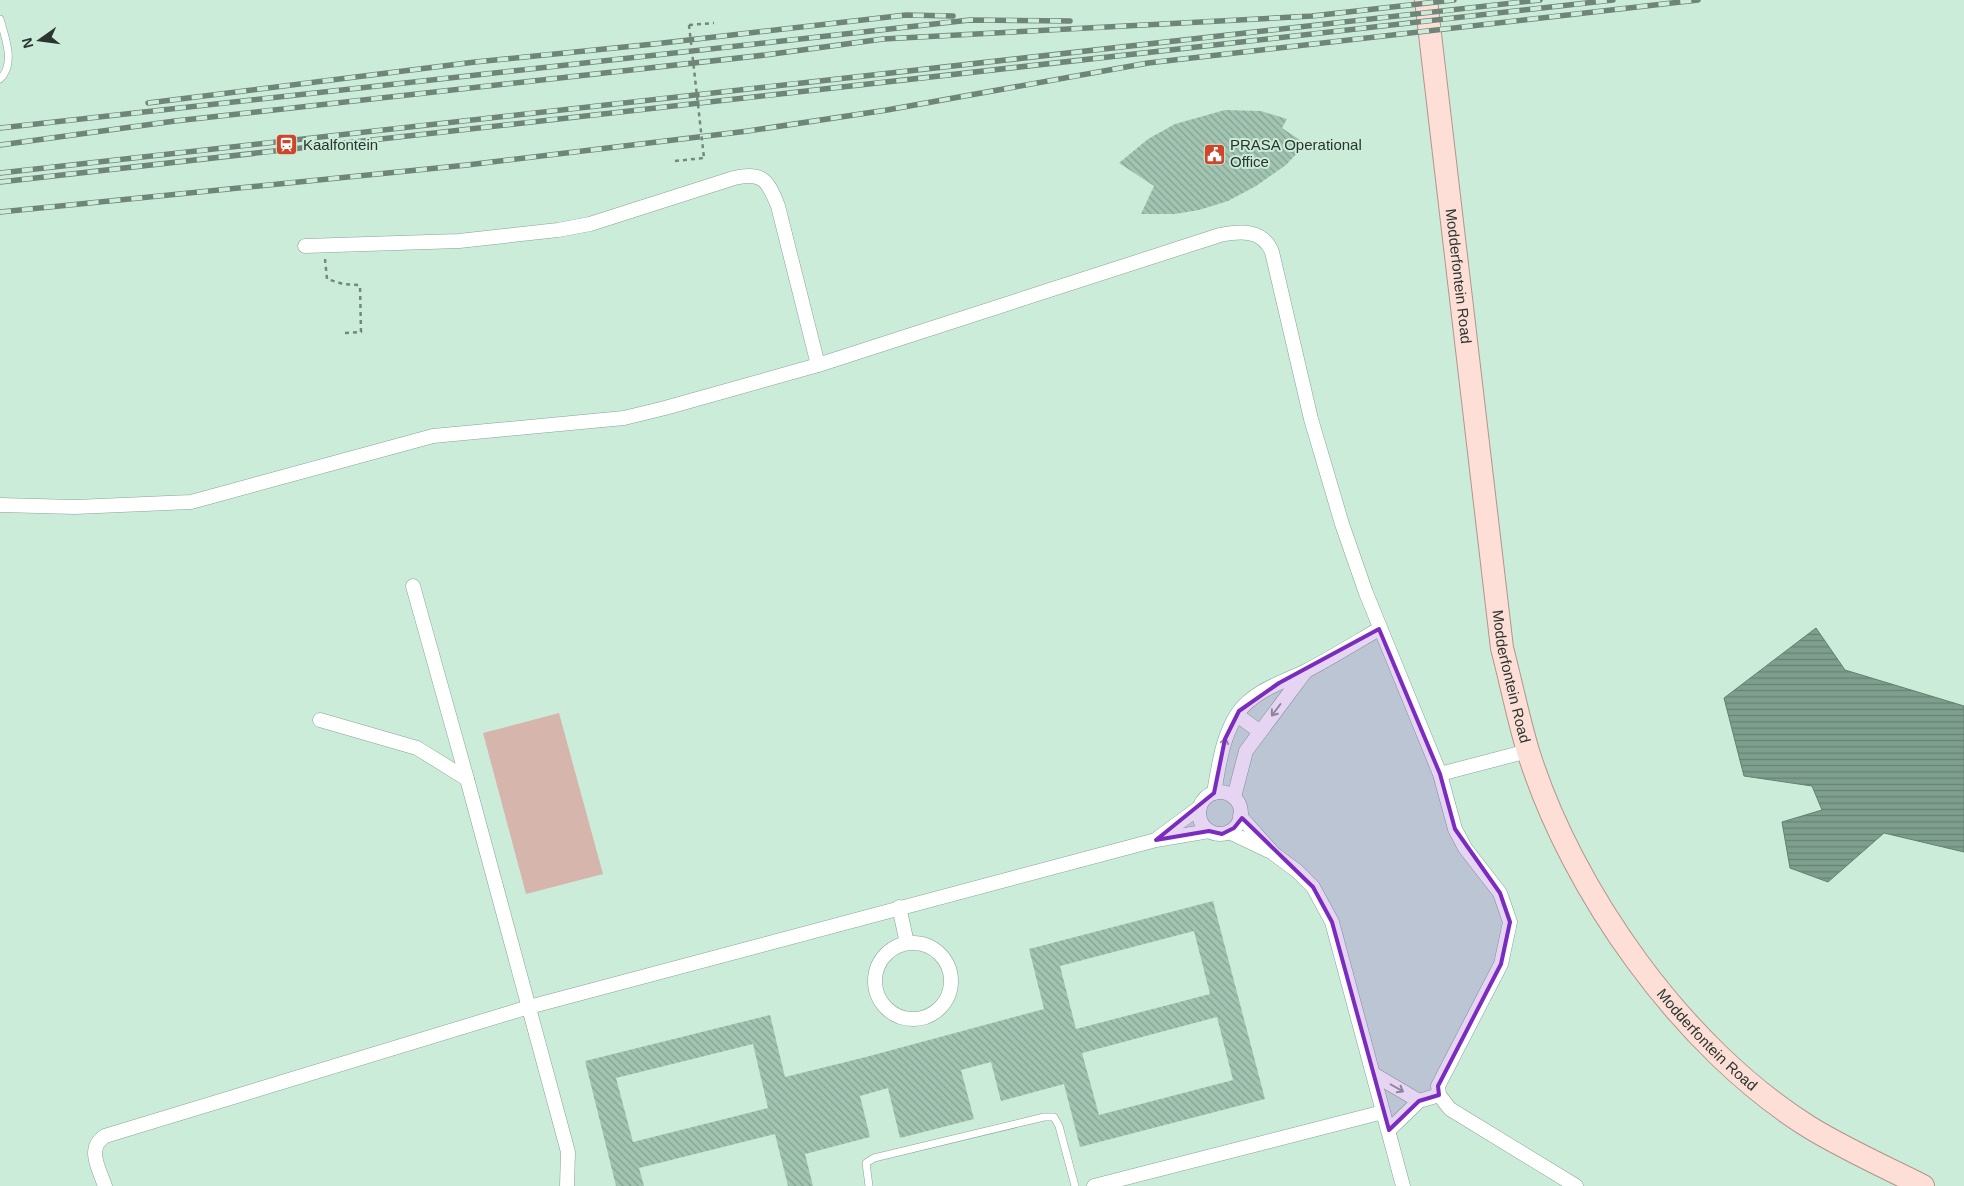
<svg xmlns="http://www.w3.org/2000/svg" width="1964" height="1186" viewBox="0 0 1964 1186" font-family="Arial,sans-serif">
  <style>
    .green { fill: #d6b5ad }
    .water { fill: url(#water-rules); stroke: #647f70 }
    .building { fill: url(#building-back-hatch); fill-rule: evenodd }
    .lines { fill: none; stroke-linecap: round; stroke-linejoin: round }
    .service-casing { stroke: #86a494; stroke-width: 8 }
    .minor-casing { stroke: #86a494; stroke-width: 15 }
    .primary-casing { stroke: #b2958b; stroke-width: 24 }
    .path { stroke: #73887c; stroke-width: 2.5; stroke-dasharray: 4 4; stroke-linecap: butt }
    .service { stroke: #fff; stroke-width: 7 }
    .minor { stroke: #fff; stroke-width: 14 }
    .primary { stroke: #fddfd7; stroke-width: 22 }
    .rail-casing { stroke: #708579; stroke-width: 5.5 }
    .rail { stroke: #ccecda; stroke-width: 4; stroke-dasharray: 11; stroke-linecap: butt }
    .path-bridge { stroke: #73887c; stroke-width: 2.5; stroke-dasharray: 4 4; stroke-linecap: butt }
    .oneway { stroke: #949a96 }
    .marked { fill: #7b2cbf; fill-opacity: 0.2; stroke: #7b2cbf; stroke-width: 4; stroke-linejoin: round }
    .labels { text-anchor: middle; stroke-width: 4; stroke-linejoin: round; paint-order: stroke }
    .poi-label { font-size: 15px; fill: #29352e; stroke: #ccecda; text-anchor: start }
    .street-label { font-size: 15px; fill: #29352e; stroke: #ccecda }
  </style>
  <defs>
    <pattern id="water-rules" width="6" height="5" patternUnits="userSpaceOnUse" patternTransform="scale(1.25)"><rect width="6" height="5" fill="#7e9f8d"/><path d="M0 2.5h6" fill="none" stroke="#678274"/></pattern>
    <pattern id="building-back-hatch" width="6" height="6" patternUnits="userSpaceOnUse" patternTransform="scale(1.25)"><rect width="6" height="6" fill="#a2c5b2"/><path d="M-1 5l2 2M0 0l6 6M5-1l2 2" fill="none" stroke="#84a191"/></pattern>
  </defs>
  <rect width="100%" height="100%" fill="#ccecda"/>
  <polygon class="green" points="559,713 603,874 526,894 483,733"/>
  <polygon class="water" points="1816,628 1845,670 1964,706 1964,852 1884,833 1828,882 1790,868 1782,822 1822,810 1812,786 1744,776 1724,698"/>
  <g class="building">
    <polygon points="1225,110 1261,111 1287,119 1282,128 1306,144 1286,165 1256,186 1228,201 1199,210 1175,214 1141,214 1154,186 1119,163 1148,139 1175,124"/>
    <path d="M1213,901L1265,1099L1080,1147L1064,1084L1001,1101L991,1062L961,1070L974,1119L900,1138L888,1088L860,1096L870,1137L805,1154L813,1186H788L775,1134L639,1168L644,1186H616L585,1061L770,1015L785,1077L866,1057L1044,1009L1029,949ZM1194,931L1210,994L1076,1029L1060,966ZM1217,1017L1233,1080L1099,1115L1082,1053ZM753,1044L768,1108L633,1142L616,1078Z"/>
  </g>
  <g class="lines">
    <defs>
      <g id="service">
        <path d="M0,19C5,37 16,64 0,79"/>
        <polyline points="869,1186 866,1163 874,1158 1044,1117 1054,1117 1059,1126 1075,1186"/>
      </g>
      <g id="minor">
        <path d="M305,246L459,241L558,230L590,224L734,178C763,171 768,181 778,206L818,365"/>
        <path d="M0,505L75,507L191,502L433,436L624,418L665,408L818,365L1220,235C1240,231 1263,229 1272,252L1311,419L1342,524L1366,593L1440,774L1455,829L1465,848L1500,893L1510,922L1501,964L1438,1086L1439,1095L1450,1109L1576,1186"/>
        <polyline points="413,586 467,779"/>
        <polyline points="1237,715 1259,731"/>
        <polyline points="320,720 417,748 467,779 568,1152 567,1186"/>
        <polyline points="1440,774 1528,751"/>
        <circle cx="1220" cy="813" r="21"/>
        <path d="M1214,793C1219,765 1222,737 1238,713C1253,691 1283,682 1306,671C1331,658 1355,643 1379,629"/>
        <polyline points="1234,797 1246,751 1305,672"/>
        <polyline points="1240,816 1274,854 1297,871 1313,887 1332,922 1403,1186"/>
        <polyline points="1229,832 1269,851"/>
        <polyline points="1158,838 1200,807"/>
        <polyline points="899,907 907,943"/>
        <circle cx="913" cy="981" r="38"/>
        <polyline points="1375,1075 1419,1101"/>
        <polyline points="1389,1130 1419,1101 1439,1095"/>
        <path d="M105,1186C99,1169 86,1148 105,1136L529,1007L1156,840L1209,831"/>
        <polyline points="1094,1186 1383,1112"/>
      </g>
      <g id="primary">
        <path id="s1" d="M1426,0L1502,648C1511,682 1518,718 1528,751C1572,892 1683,1048 1809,1127C1845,1149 1885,1167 1923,1186"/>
      </g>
    </defs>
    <use href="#service" class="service-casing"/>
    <use href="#minor" class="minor-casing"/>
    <use href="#primary" class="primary-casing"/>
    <g class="path">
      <polyline points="689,25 714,23"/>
      <polyline points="675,161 704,158"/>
      <polyline points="325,259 327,279 343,284 360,285"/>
      <polyline points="345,333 361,332 360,285"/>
    </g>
    <use href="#service" class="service"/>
    <use href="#minor" class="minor"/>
    <use href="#primary" class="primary"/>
    <defs>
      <g id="rail">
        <polyline points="148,103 475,62 654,44 906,15 953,16"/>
        <polyline points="0,128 970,20 1070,21"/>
        <polyline points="0,145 175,121 765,55 883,39 1312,16 1454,0"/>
        <polyline points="0,173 1540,0"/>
        <polyline points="0,182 1613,0"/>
        <polyline points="0,212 467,165 748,131 887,110 1148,63 1698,0"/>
      </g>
    </defs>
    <use href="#rail" class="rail-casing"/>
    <use href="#rail" class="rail"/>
    <polyline class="path-bridge" points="689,25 704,158"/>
  </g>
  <defs><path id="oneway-shaft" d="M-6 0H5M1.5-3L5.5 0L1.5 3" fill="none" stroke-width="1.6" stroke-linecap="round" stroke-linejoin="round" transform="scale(1.25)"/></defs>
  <g class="oneway">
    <use href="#oneway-shaft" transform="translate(1276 710) rotate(127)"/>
    <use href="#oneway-shaft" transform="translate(1224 745) rotate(-77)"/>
    <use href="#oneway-shaft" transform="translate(1397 1088) rotate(30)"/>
  </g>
  <path class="marked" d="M1379,629L1440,774L1455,829L1500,893L1510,922L1501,964L1438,1086L1439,1095L1419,1101L1389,1130L1332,922L1313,887L1242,818L1234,828L1222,834L1209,831L1156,840L1214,793L1225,739L1239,711L1279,683Z"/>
  <defs>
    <symbol id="station-square" viewBox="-11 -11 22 22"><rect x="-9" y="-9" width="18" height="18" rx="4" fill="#d04527" stroke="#ccecda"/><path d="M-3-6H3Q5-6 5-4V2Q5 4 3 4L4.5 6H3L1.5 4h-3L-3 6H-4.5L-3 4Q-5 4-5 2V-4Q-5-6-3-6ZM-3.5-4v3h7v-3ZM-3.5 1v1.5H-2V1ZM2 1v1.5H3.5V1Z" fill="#fff"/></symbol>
    <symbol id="civic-square" viewBox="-11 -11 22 22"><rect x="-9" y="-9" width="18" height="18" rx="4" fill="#d04527" stroke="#ccecda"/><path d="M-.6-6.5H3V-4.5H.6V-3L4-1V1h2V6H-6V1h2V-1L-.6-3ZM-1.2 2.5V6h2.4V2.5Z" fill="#fff"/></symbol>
  </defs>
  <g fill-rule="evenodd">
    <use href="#station-square" x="274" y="132" width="25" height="25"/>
    <use href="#civic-square" x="1202" y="142" width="25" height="25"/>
  </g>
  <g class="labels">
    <g class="poi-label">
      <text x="303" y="150">Kaalfontein</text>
      <text x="1230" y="150">PRASA Operational<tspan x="1230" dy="17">Office</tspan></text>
    </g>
    <g class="street-label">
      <text dy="5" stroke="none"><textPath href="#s1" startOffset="278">Modderfontein Road</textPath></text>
      <text dy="5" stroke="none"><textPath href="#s1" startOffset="682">Modderfontein Road</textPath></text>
      <text dy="5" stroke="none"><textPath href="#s1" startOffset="1102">Modderfontein Road</textPath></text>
    </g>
  </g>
  <g transform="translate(40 40) rotate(256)" stroke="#ccecda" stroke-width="4" paint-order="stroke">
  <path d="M0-4L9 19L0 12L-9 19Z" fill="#29352e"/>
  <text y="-8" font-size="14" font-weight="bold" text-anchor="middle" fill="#29352e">N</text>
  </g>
</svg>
